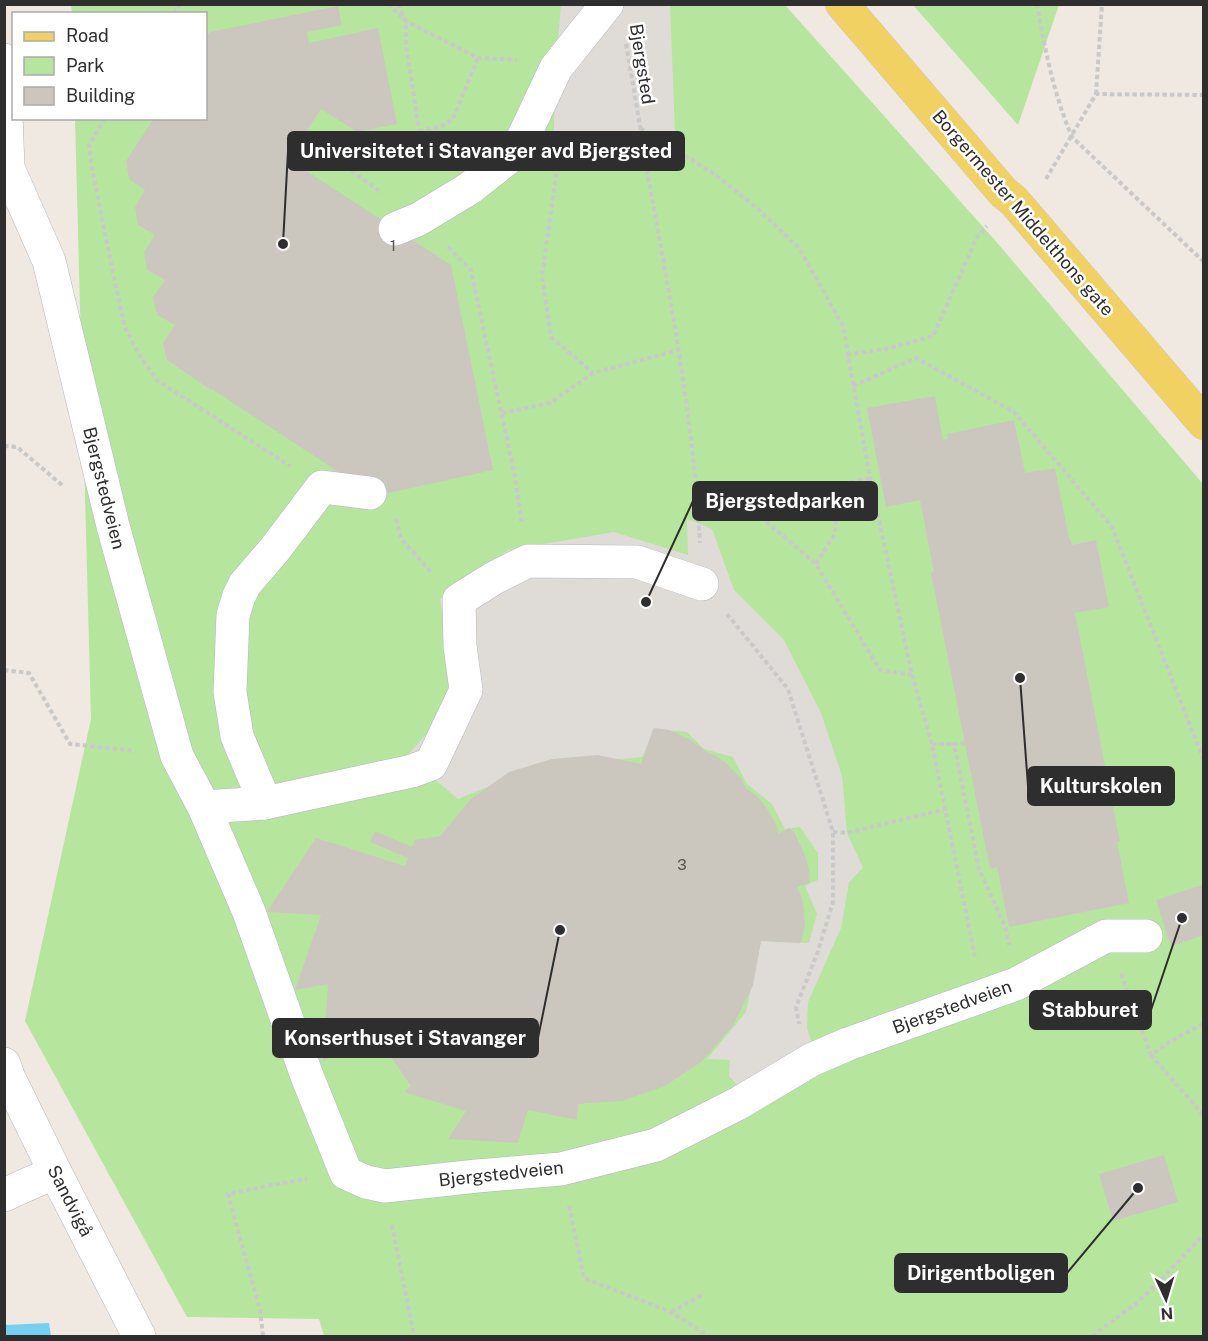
<svg xmlns="http://www.w3.org/2000/svg" width="1208" height="1341" viewBox="0 0 1208 1341" font-family="'Public Sans',sans-serif">
  <style>
    .green { fill: #b6e59e }
    .plaza { fill: #dfdcd8 }
    .water { fill: #75cff0 }
    .building { fill: #cbc7bf }
    .lines { fill: none; stroke-linecap: round; stroke-linejoin: round }
    .minor-casing { stroke: #b4b7c1; stroke-width: 34 }
    .major-casing { stroke: #c9c9c9; stroke-width: 34 }
    .path { stroke: #c9c9c9; stroke-width: 4; stroke-dasharray: 4.5 3; stroke-linecap: butt }
    .minor { stroke: #fff; stroke-width: 33 }
    .major { stroke: #f2d163; stroke-width: 33 }
    .labels { text-anchor: middle; stroke-width: 5; stroke-linejoin: round; paint-order: stroke }
    .number-label { font-size: 15px; fill: #555452 }
    .street-label { font-size: 18px; fill: #2e2e2e; stroke: #fff }
    .leader { fill: none; stroke: #2e2e2e; stroke-width: 2 }
    .callout-dot { fill: #2e2e2e; stroke: #fff; stroke-width: 2 }
    .callout { fill: #2e2e2e; stroke: #2e2e2e; stroke-width: 2 }
    .callout-label { font-size: 20px; text-anchor: middle; font-weight: bold; fill: #fff }
  </style>
  <rect width="100%" height="100%" fill="#efe9e1"/>
  <g class="green">
    <polygon points="71,5 785,5 993,238 1203,484 1203,1336 324,1336 319,1319 187,1317 25,1021 91,719 75,119 206,118 206,14 72,13"/>
    <polygon points="913,5 1059,5 1018,125"/>
  </g>
  <g class="plaza">
    <polygon points="561,5 670,5 676,157 553,151 556,68"/>
    <polygon points="687,519 712,529 734,590 784,640 821,713 842,776 847,833 863,868 849,882 841,928 808,1002 807,1028 820,1070 754,1104 729,1076 730,1060 707,1059 746,1012 761,941 809,943 817,914 805,886 818,880 818,853 800,827 785,829 772,804 747,784 733,757 704,749 687,732 656,729 642,757 535,767 458,799 407,756 446,712 450,659 440,599 508,550 614,532 688,555"/>
  </g>
  <polygon class="water" points="49,1323 51,1336 5,1336 5,1325"/>
  <g class="building">
    <polygon points="338,6 342,25 307,32 309,43 378,28 397,124 357,132 321,109 288,159 451,265 493,470 375,496 212,389 211,390 167,360 163,343 175,325 157,315 153,297 165,280 147,270 144,252 155,235 138,225 135,207 145,190 129,179 126,161 154,118 206,118 206,38 210,32"/>
    <polygon points="935,396 943,440 948,439 947,434 1014,420 1025,473 1055,468 1069,538 1070,538 1072,545 1096,540 1109,607 1075,613 1120,842 1117,842 1129,903 1009,927 997,867 990,869 931,573 934,572 920,500 886,507 867,408"/>
    <polygon points="655,728 669,730 689,739 707,752 716,756 726,763 740,777 746,788 758,797 767,809 775,822 778,831 778,834 789,828 794,832 805,855 810,874 809,883 797,887 802,897 804,911 805,924 802,940 800,943 761,941 753,985 733,1026 701,1062 665,1086 622,1101 578,1104 577,1120 528,1110 518,1143 448,1139 466,1111 404,1092 411,1086 382,1044 361,1053 359,1045 323,1061 328,984 295,990 321,915 267,912 316,838 405,866 408,858 370,842 375,831 412,847 415,840 440,836 471,799 509,772 552,759 598,755 641,764 653,729"/>
    <polygon points="1202,885 1204,889 1204,935 1171,946 1156,900"/>
    <polygon points="1164,1155 1178,1202 1113,1221 1099,1174"/>
  </g>
  <g class="lines">
    <defs>
      <g id="minor">
        <polyline points="4,60 8,168 6,190"/>
        <polyline points="8,168 49,261 113,526 177,756 204,807 249,912 307,1076 346,1173 366,1182 385,1186 477,1176 561,1169 656,1145 739,1103 811,1060 848,1044 1016,984 1106,936 1146,936"/>
        <polyline points="395,229 419,219 470,188 517,151 556,68 607,4"/>
        <polyline points="265,803 412,771 431,764 466,690 460,646 459,600 494,578 528,561 637,562 702,584"/>
        <polyline points="204,807 265,803 237,736 230,692 233,615 239,596 245,584 275,549 322,487 370,493"/>
        <polyline points="4,1064 8,1076 55,1172 139,1336"/>
        <polyline points="4,1195 55,1172"/>
      </g>
      <polyline id="major" points="842,4 1003,192 1014,201 1204,423"/>
    </defs>
    <use href="#minor" class="minor-casing"/>
    <use href="#major" class="major-casing"/>
    <g class="path">
      <polyline points="388,4 406,21 478,58 517,60"/>
      <polyline points="398,4 406,21 406,45 425,169"/>
      <path d="M1037,4C1045,50 1054,95 1072,137L1204,262"/>
      <polyline points="174,14 180,4"/>
      <path d="M626,44C635,93 642,142 651,192C672,308 694,425 700,543"/>
      <polyline points="1096,94 1102,4"/>
      <polyline points="105,118 89,145 92,169 114,278 125,328 140,356 158,381 290,466"/>
      <polyline points="640,128 713,173 757,208 799,248 843,326 870,478 912,675 932,744 975,957"/>
      <polyline points="419,131 442,126 453,119 478,58"/>
      <polyline points="303,135 382,193"/>
      <polyline points="555,166 556,176 542,276 551,337 593,373"/>
      <polyline points="1046,179 1096,94 1204,95"/>
      <polyline points="448,247 471,270 515,477 522,525"/>
      <polyline points="847,355 890,348 933,336 977,237 987,226"/>
      <polyline points="853,386 916,358 1014,412 1112,527 1204,761"/>
      <polyline points="502,413 550,403 593,373 679,350"/>
      <polyline points="4,446 17,447 62,485"/>
      <polyline points="698,494 749,507 816,564 880,670 912,675"/>
      <polyline points="396,519 401,539 433,574"/>
      <polyline points="816,564 835,533 838,485 870,478"/>
      <polyline points="727,614 788,689 833,832 833,902 817,954 796,1007 799,1024"/>
      <polyline points="4,670 29,673 70,744 136,751"/>
      <polyline points="965,743 954,744 979,869 1005,926 1009,945"/>
      <polyline points="932,744 954,744"/>
      <polyline points="833,832 847,833 946,809"/>
      <polyline points="1121,974 1151,1055 1170,1042 1202,1024 1204,1021"/>
      <polyline points="1151,1055 1204,1116"/>
      <polyline points="569,1206 584,1278 671,1312 708,1336"/>
      <polyline points="392,1225 414,1336"/>
      <polyline points="671,1312 704,1294"/>
      <polyline points="263,1336 260,1310 228,1194 272,1185 307,1179"/>
      <polyline points="1092,1336 1138,1302 1162,1279 1204,1234"/>
    </g>
    <use href="#minor" class="minor"/>
    <use href="#major" class="major"/>
  </g>
  <g class="labels">
    <g class="number-label">
      <text x="393" y="251">1</text>
      <text x="682" y="870">3</text>
    </g>
    <g class="street-label">
      <text transform="translate(642 64) rotate(81)" y="6">Bjergsted</text>
      <text transform="translate(1023 213) rotate(49)" y="6">Borgermester Middelthons gate</text>
      <text transform="translate(104 488) rotate(76)" y="6">Bjergstedveien</text>
      <text transform="translate(952 1007) rotate(-20)" y="6">Bjergstedveien</text>
      <text transform="translate(501 1174) rotate(-6)" y="6">Bjergstedveien</text>
      <text transform="translate(70 1201) rotate(63)" y="6">Sandvigå</text>
    </g>
  </g>
  <path class="leader" d="M283 244L288 151M646 602L693 501M1020 678L1028 786M1182 918L1151 1010M560 930L538 1038M1138 1188L1067 1273"/>
  <g class="callout-dot">
    <circle cx="283" cy="244" r="6"/>
    <circle cx="646" cy="602" r="6"/>
    <circle cx="1020" cy="678" r="6"/>
    <circle cx="1182" cy="918" r="6"/>
    <circle cx="560" cy="930" r="6"/>
    <circle cx="1138" cy="1188" r="6"/>
  </g>
  <g class="callout">
    <rect x="288" y="132" width="396" height="38" rx="6"/>
    <rect x="693" y="482" width="184" height="38" rx="6"/>
    <rect x="1028" y="767" width="146" height="38" rx="6"/>
    <rect x="1030" y="991" width="121" height="38" rx="6"/>
    <rect x="273" y="1019" width="265" height="38" rx="6"/>
    <rect x="895" y="1254" width="172" height="38" rx="6"/>
  </g>
  <g class="callout-label">
    <text x="486" y="158">Universitetet i Stavanger avd Bjergsted</text>
    <text x="785" y="508">Bjergstedparken</text>
    <text x="1101" y="793">Kulturskolen</text>
    <text x="1090" y="1017">Stabburet</text>
    <text x="405" y="1045">Konserthuset i Stavanger</text>
    <text x="981" y="1280">Dirigentboligen</text>
  </g>
  <rect width="1208" height="1341" fill="none" stroke="#2e2e2e" stroke-width="12"/>
  <rect x="12" y="12" width="195" height="108" fill="#ffffff" stroke="#ababab" stroke-width="1.5"/>
  <rect x="24" y="32" width="30" height="9" fill="#f2d163" stroke="#ababab" stroke-width="1.5"/>
  <text x="66" y="42" font-size="18" fill="#2e2e2e">Road</text>
  <rect x="24" y="57" width="30" height="18" fill="#b6e59e" stroke="#ababab" stroke-width="1.5"/>
  <text x="66" y="72" font-size="18" fill="#2e2e2e">Park</text>
  <rect x="24" y="87" width="30" height="18" fill="#cbc7bf" stroke="#ababab" stroke-width="1.5"/>
  <text x="66" y="102" font-size="18" fill="#2e2e2e">Building</text>
  <g transform="translate(1166 1299) rotate(176)" stroke="#ffffff" stroke-width="4.5" paint-order="stroke">
  <path d="M0-4.5L10 22L0 15L-10 22Z" fill="#2e2e2e"/>
  <text y="-9" font-size="16" font-weight="bold" text-anchor="middle" fill="#2e2e2e">N</text>
  </g>
</svg>
